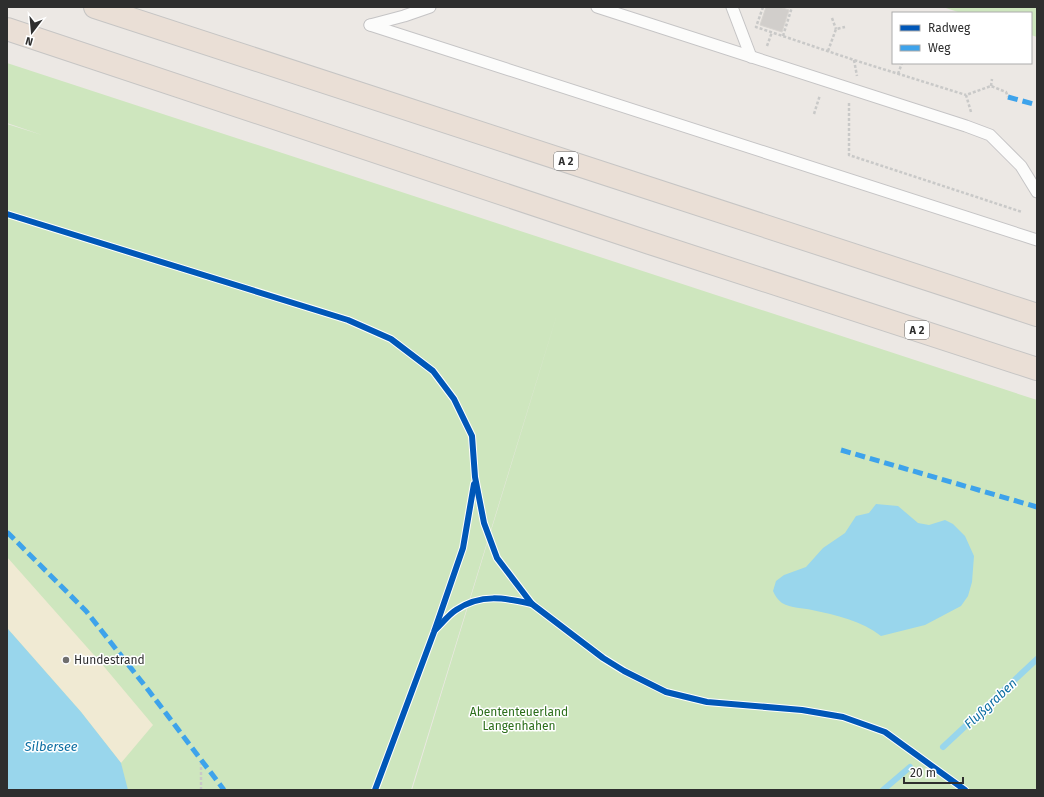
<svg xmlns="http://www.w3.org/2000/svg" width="1044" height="797" viewBox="0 0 1044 797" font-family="'Fira Sans',sans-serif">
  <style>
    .green { fill: #cee6be }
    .sand { fill: #f0ead3 }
    .water { fill: #99d6ec }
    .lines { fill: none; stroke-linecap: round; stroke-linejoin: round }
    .stream { stroke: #99d6ec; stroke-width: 6 }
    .building { fill: #d1cecb; stroke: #d7d4d0 }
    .service-casing { stroke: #c5c4c5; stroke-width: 13 }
    .motorway-casing { stroke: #c6c5c4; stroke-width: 24 }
    .path { stroke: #c9c9c8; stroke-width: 2.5; stroke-dasharray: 3 2; stroke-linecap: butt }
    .service { stroke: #fcfcfb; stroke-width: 11 }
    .motorway { stroke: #eadfd6; stroke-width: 22 }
    .quiet { stroke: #3ea3eb; stroke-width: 5; stroke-dasharray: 10 5; stroke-linecap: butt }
    .cycleway-casing { stroke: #fff; stroke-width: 8 }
    .cycleway { stroke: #0057b8; stroke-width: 6 }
    .poi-dot { fill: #706f6e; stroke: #fff; stroke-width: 1.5 }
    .labels { text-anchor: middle; stroke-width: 3; stroke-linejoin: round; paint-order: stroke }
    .shield { fill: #fff; stroke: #6d6d6d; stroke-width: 1 }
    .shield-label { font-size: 11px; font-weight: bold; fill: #2e2e2e }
    .poi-label { font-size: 12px; fill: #2e2e2e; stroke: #fff; text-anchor: start }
    .park-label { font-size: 12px; fill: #2c6e1b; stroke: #fff }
    .water-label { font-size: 13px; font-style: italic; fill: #0d6fa3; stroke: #fff }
  </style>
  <rect width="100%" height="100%" fill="#ece8e4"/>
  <g class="green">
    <polygon points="943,7 1037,7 1037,37 1031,35 1031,13 961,13"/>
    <polygon points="7,63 1037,400 1037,790 412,790 559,308 411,790 7,790 7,124 42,135 7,123"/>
  </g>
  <polygon class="sand" points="7,557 101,663 153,725 121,763 81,712 7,628"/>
  <g class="water">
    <path d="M876,504L898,506L918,523L929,525L945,520L953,524L965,536L974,556L972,582L968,596L961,606L925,625L881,636C862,621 836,615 812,610C803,608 791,608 782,603C778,600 775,596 773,591L776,581L784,575L806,567L823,548L845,533L856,516L869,513Z"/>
    <polygon points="7,628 81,712 121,763 128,790 7,790"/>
  </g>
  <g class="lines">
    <g class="stream">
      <polyline points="943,747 1037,659"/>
      <polyline points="883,790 910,767"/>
    </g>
  </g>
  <polygon class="building" points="766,7 779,7 789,10 782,32 760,25"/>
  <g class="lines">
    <defs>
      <g id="service">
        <polyline points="597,7 966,126 990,135 1021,166 1037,192"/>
        <polyline points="732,7 751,57"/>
        <polyline points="370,25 1037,240"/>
        <polyline points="370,25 404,16 430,7"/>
      </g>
      <g id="motorway">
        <polyline points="95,7 1037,315"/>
        <polyline points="7,29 650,243 1037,369"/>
      </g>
    </defs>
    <use href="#service" class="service-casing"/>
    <use href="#motorway" class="motorway-casing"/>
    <g class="path">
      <polyline points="763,7 756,27 854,60 966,95"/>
      <polyline points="832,18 836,29"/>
      <polyline points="783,36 792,7"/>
      <polyline points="767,46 772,32"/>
      <polyline points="828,51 836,29 845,27"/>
      <polyline points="854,60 857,76"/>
      <polyline points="898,74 902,63"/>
      <polyline points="991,86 992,79"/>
      <polyline points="849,103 849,155 1022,212"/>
      <polyline points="971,112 966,95 991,86 1006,92 1008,97"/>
      <polyline points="814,114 820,95"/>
      <polyline points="201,790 201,762"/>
    </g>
    <use href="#service" class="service"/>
    <use href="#motorway" class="motorway"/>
    <g class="quiet">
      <polyline points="1008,97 1037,105"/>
      <polyline points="841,450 1037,507"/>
      <polyline points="7,532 86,611 149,691 224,790"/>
    </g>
    <defs>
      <g id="cycleway">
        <polyline points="7,214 348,320 391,339 433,371 454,399 472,436 475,477 484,523 497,558 532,604 603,658 624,671 666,692 707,702 802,710 843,717 885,732 965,790"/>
        <path d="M435,630C442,624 448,615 456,610C481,593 505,598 532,604"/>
        <polyline points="375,790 434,632 463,548 474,484"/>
      </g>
    </defs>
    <use href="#cycleway" class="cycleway-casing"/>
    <use href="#cycleway" class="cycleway"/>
  </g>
  <circle class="poi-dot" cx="66" cy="660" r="4"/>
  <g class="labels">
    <g class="shield">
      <rect x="554" y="152" width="24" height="18" rx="3"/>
      <rect x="905" y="321" width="24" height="18" rx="3"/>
    </g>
    <g class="shield-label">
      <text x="566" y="165">A 2</text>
      <text x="917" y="334">A 2</text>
    </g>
    <g class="poi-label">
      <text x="74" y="664">Hundestrand</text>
    </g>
    <g class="park-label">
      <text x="519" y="716">Abententeuerland<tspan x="519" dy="14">Langenhahen</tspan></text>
    </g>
    <g class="water-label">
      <text transform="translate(990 703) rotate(-43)" y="5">Flußgraben</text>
      <text x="51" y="751">Silbersee</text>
    </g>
  </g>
  <rect width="1044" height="797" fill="none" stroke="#2e2e2e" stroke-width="16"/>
  <rect x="892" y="12" width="140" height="52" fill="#ffffff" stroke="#ababab"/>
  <rect x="900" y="25" width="20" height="6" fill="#0057b8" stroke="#ababab"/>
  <text x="928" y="32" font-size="12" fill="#2e2e2e">Radweg</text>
  <rect x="900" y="45" width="20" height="6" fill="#3ea3eb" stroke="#ababab"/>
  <text x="928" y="52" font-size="12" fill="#2e2e2e">Weg</text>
  <g transform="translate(32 32) rotate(196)" stroke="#ffffff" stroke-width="3" paint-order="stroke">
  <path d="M0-3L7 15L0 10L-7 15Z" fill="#2e2e2e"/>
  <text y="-6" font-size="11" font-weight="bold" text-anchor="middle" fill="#2e2e2e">N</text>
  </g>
  <path d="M904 777v6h59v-6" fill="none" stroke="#2e2e2e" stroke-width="2"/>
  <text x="910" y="777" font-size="12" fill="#2e2e2e" stroke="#ffffff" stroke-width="3" paint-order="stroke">20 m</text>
</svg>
